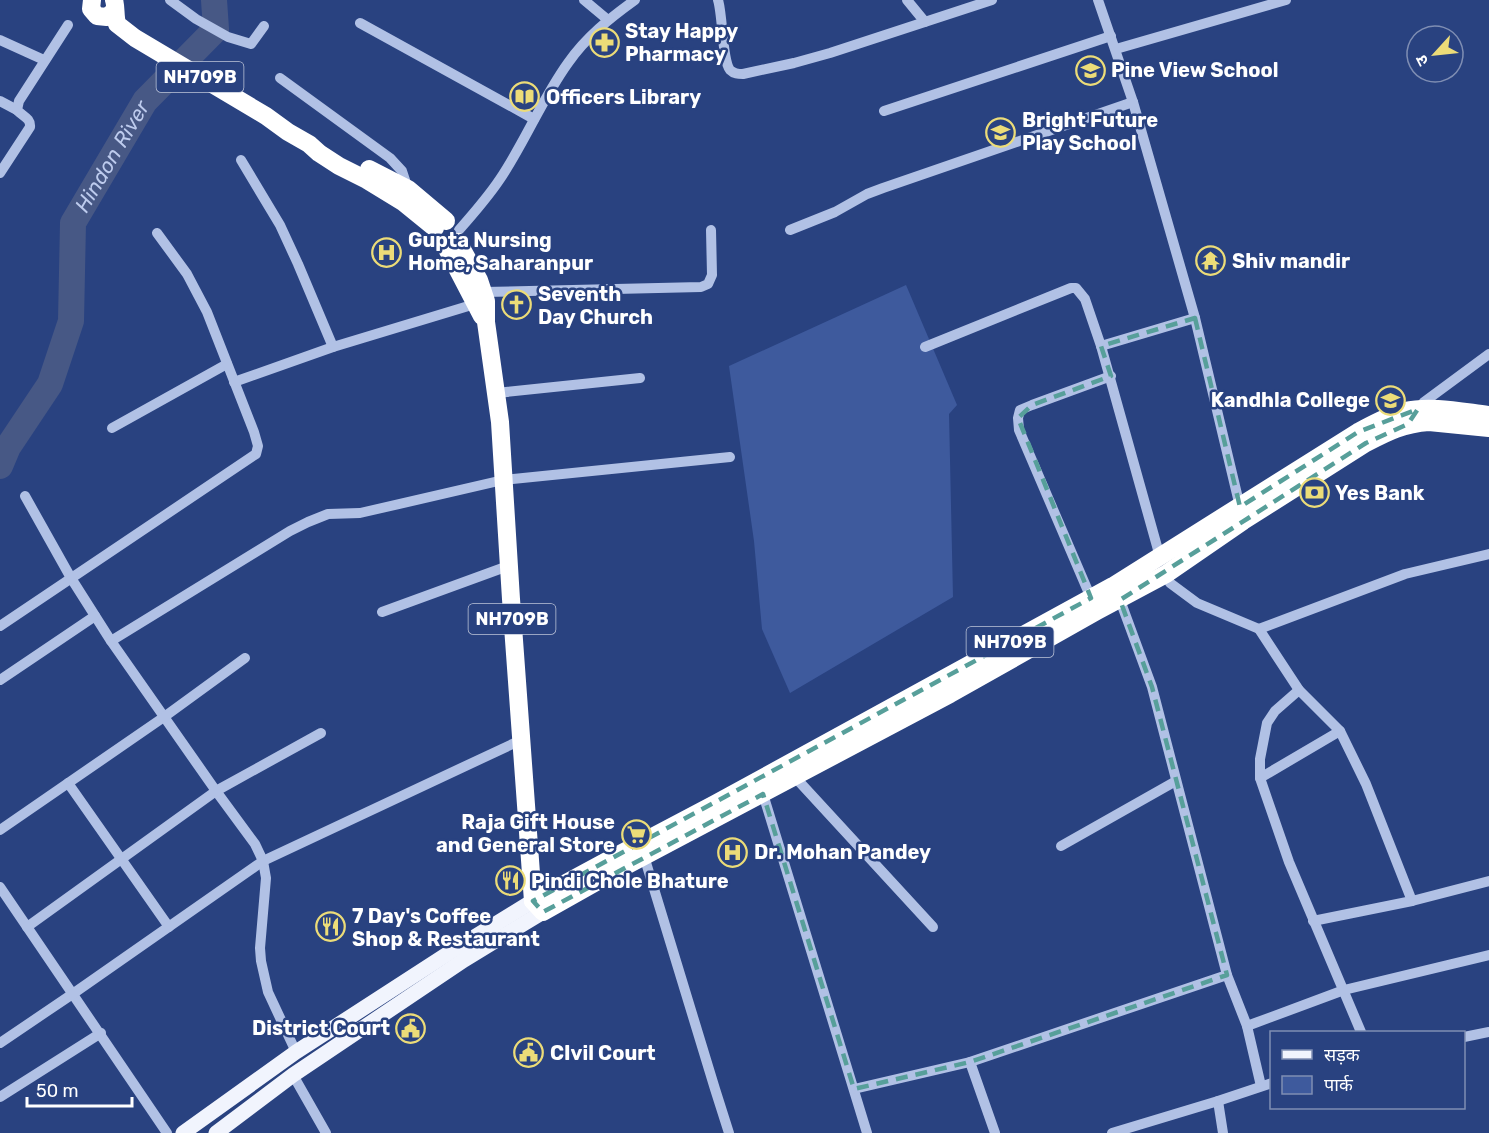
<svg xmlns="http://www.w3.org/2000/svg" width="1489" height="1133" viewBox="0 0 1489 1133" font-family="Rubik,'Noto Sans Devanagari',sans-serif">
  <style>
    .green { fill: #3e5a9d }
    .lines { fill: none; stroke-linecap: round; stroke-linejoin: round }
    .river { stroke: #475885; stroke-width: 26 }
    .minor { stroke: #b1c1e5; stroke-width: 10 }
    .major { stroke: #f1f4fd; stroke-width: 15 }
    .highway { stroke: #fff; stroke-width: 18 }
    .marked { fill: none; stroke: #579f9a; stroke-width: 4.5; stroke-dasharray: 12 8; stroke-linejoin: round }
    .labels { text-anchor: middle; stroke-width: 5; stroke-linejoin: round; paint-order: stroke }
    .shield { fill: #294280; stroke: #bfc6d9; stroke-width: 1.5 }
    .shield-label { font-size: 18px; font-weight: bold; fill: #fff }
    .poi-label { font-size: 20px; font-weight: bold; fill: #fff; stroke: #294280; text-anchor: start }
    .water-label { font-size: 21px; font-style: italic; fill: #bdcbed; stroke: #294280 }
  </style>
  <rect width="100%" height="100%" fill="#294280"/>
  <polygon class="green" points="906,285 957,405 949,414 953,597 790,693 762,629 754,541 729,366"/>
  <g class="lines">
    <path class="river" id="s1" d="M0,466L8,447L50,384L71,321L73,223L145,101L216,29L214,0"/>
    <g class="minor">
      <polyline points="170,0 196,19 228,37 251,44 264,26"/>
      <polyline points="584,0 608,20"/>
      <path d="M718,0C723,16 722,60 730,70C734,74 738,74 743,74L794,63L830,53L992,0"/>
      <polyline points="907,0 925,22"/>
      <polyline points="1098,0 1133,102 1195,318 1241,511"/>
      <polyline points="360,23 534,119"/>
      <polyline points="0,40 44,60"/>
      <polyline points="1116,49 1286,0"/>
      <polyline points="280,78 390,158 402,171 408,189"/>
      <polyline points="0,101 17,110"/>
      <polyline points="884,111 1111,36"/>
      <polyline points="241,160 280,225 298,264 333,347"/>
      <path d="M0,173L30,127C31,118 22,116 17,110L19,101L68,25"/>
      <path d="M459,230C474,213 488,197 500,179C525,142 542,99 568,63C586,37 610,18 635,0"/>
      <polyline points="790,230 835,212 867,194 883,188 1133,102"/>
      <polyline points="484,292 701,287 708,284 712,275 711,230"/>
      <polyline points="1101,346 1195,318"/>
      <polyline points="925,347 1071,288 1076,288 1085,299 1101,346 1160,557"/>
      <polyline points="234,382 333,347 475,304"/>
      <polyline points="497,393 640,378"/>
      <polyline points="1418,409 1424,402 1489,354"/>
      <polyline points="112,428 227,364"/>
      <polyline points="25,496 71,578 111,641 216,791 255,844 263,861 266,878 260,948 261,961 268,992 296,1052"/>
      <polyline points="1166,574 1170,583 1197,603 1259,629 1299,690 1340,731 1366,784 1412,901"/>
      <polyline points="1091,598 1019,430 1018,418 1020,410 1032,405 1111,376"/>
      <polyline points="1120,600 1152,687 1227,975 1247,1026 1261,1086"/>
      <polyline points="382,612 508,566"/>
      <polyline points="0,626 256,454 258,446 254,432 207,312 187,274 157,233"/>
      <polyline points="1259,629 1405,574 1489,554"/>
      <polyline points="111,641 290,531 308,522 328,514 360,513 503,480 730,457"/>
      <polyline points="0,680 95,616"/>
      <polyline points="1299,690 1275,711 1267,723 1260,759 1260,778 1289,862 1361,1032"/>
      <polyline points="794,776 933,927"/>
      <polyline points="1260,778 1340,731"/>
      <polyline points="68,783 169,927"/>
      <polyline points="763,794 867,1133"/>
      <polyline points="0,830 164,717 245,658"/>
      <polyline points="1061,846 1176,781"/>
      <polyline points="644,856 715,1089 729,1133"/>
      <polyline points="0,887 167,1133"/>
      <polyline points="1313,921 1412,901 1489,881"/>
      <polyline points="27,927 216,791 321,733"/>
      <polyline points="1247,1026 1344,990 1489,955"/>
      <polyline points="1464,1037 1489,1032"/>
      <polyline points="0,1043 74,993 263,861 521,740"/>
      <polyline points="970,1062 995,1133"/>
      <polyline points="293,1075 326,1133"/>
      <polyline points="854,1089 970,1062 1227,975"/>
      <polyline points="0,1097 101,1033"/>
      <polyline points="1218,1101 1223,1133"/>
      <polyline points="1112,1133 1218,1101 1272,1083"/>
    </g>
    <g class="major">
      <polyline points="183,1133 296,1052 455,949 533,901"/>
      <polyline points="216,1133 293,1075 464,960 543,912"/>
    </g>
    <g class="highway">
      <polyline points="92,0 91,9 97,16 107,17 114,11"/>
      <path d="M114,0C116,6 115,16 117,24L135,38L266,116L288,132L309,144L319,153L339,166L367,180L403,202L435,228"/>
      <polyline points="369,169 408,189 446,221"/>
      <path d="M458,242L479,280L486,301V322L500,422L511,599L533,901L543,912L614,872L950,694L1097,611L1166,574L1243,521L1366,443C1389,431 1403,424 1429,422L1489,428"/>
      <polyline points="446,247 482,316"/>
      <path d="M533,901L607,861L715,804L1113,586L1358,432C1373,424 1389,415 1405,411C1431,405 1463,412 1489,415"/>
    </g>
  </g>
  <path class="marked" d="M1195,318L1240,507L1358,432L1418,409L1408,424L1366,443L1120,600L1152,687L1227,975L970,1062L854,1089L763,794L543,912L533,901L1091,598L1018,418L1032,405L1111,376L1101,346Z"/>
  <defs>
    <symbol id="pharmacy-ring" viewBox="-11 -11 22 22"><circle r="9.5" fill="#294280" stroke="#ecdc78" stroke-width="1.5"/><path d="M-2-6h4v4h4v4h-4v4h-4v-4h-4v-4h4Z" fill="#ecdc78"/></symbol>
    <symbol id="school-ring" viewBox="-11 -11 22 22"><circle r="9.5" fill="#294280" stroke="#ecdc78" stroke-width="1.5"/><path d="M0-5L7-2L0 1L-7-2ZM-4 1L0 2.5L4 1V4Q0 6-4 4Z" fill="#ecdc78"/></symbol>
    <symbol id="library-ring" viewBox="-11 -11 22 22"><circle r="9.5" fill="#294280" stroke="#ecdc78" stroke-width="1.5"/><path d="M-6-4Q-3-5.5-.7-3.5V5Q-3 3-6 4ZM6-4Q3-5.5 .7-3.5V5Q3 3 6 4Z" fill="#ecdc78"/></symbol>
    <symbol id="hospital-ring" viewBox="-11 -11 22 22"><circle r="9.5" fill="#294280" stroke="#ecdc78" stroke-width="1.5"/><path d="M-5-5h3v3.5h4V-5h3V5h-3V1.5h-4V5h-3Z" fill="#ecdc78"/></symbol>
    <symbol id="temple-ring" viewBox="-11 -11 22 22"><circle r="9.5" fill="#294280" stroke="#ecdc78" stroke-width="1.5"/><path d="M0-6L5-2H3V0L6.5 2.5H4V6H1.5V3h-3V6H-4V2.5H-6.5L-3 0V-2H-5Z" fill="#ecdc78"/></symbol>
    <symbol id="church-ring" viewBox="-11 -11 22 22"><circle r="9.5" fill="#294280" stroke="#ecdc78" stroke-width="1.5"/><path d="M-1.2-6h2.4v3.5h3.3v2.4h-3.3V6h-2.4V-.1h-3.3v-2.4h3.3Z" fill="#ecdc78"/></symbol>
    <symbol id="university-ring" viewBox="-11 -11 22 22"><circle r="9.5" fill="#294280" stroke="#ecdc78" stroke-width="1.5"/><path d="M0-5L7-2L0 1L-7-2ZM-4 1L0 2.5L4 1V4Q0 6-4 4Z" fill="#ecdc78"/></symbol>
    <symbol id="bank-ring" viewBox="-11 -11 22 22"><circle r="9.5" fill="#294280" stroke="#ecdc78" stroke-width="1.5"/><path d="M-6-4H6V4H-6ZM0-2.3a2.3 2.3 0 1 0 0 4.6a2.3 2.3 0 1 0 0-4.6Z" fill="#ecdc78"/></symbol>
    <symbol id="supermarket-ring" viewBox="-11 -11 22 22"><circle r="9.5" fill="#294280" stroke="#ecdc78" stroke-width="1.5"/><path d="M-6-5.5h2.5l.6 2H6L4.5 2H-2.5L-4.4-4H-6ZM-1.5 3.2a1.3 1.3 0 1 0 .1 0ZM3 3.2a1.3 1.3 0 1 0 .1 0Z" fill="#ecdc78"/></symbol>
    <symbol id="restaurant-ring" viewBox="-11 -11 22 22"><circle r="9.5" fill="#294280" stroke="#ecdc78" stroke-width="1.5"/><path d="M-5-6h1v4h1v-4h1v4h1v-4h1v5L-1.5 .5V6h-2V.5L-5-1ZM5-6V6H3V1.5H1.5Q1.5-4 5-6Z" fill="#ecdc78"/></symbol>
    <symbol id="civic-ring" viewBox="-11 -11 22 22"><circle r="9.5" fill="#294280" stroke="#ecdc78" stroke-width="1.5"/><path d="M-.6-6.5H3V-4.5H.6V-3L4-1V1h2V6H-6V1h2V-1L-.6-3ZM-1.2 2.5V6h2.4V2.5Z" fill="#ecdc78"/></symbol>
  </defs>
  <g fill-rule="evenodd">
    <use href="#pharmacy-ring" x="588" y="26" width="33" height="33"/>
    <use href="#school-ring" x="1074" y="54" width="33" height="33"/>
    <use href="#library-ring" x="508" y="80" width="33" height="33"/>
    <use href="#school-ring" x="984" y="116" width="33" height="33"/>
    <use href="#hospital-ring" x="370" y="236" width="33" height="33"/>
    <use href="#temple-ring" x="1194" y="244" width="33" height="33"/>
    <use href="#church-ring" x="500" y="288" width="33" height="33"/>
    <use href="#university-ring" x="1374" y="384" width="33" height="33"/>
    <use href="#bank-ring" x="1298" y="476" width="33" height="33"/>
    <use href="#supermarket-ring" x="620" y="818" width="33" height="33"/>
    <use href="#hospital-ring" x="716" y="836" width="33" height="33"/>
    <use href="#restaurant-ring" x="494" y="864" width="33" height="33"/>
    <use href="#restaurant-ring" x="314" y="910" width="33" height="33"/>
    <use href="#civic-ring" x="394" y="1012" width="33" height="33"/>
    <use href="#civic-ring" x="512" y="1036" width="33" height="33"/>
  </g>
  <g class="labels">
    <g class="shield">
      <rect x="156.5" y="62" width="87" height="30" rx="4.5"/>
      <rect x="468.5" y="604" width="87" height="30" rx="4.5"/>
      <rect x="966.5" y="627" width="87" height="30" rx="4.5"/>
    </g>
    <g class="shield-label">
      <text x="200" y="83">NH709B</text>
      <text x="512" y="625">NH709B</text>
      <text x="1010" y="648">NH709B</text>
    </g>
    <g class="poi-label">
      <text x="625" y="38">Stay Happy<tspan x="625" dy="23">Pharmacy</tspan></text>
      <text x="1111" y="77">Pine View School</text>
      <text x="546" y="104">Officers Library</text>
      <text x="1022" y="127">Bright Future<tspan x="1022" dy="23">Play School</tspan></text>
      <text x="408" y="247">Gupta Nursing<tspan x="408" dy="23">Home, Saharanpur</tspan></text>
      <text x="1232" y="268">Shiv mandir</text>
      <text x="538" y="301">Seventh<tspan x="538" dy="23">Day Church</tspan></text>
      <text x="1370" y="407" text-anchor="end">Kandhla College</text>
      <text x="1335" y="500">Yes Bank</text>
      <text x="615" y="829" text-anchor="end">Raja Gift House<tspan x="615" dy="23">and General Store</tspan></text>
      <text x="754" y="859">Dr. Mohan Pandey</text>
      <text x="531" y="888">Pindi Chole Bhature</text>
      <text x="352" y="923">7 Day's Coffee<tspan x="352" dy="23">Shop &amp; Restaurant</tspan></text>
      <text x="390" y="1035" text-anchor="end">District Court</text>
      <text x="550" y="1060">CIvil Court</text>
    </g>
    <g class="water-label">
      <text dy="7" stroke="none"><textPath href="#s1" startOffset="338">Hindon River</textPath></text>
    </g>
  </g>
  <rect x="1270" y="1031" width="195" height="78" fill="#294280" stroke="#7f8eb3" stroke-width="1.5"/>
  <rect x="1282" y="1050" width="30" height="9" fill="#f1f4fd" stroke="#7f8eb3" stroke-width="1.5"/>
  <text x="1324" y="1061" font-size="18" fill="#ffffff">सड़क</text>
  <rect x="1282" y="1076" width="30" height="18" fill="#3e5a9d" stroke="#7f8eb3" stroke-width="1.5"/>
  <text x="1324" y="1091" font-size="18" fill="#ffffff">पार्क</text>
  <g transform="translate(1435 54) rotate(243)"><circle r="28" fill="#294280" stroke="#7f8eb3" stroke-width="1.5"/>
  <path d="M0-4.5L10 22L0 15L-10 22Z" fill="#ecdc78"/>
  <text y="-9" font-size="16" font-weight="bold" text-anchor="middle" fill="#ffffff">उ</text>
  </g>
  <path d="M27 1097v9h105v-9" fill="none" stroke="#ffffff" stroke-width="3"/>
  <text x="36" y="1097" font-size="18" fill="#ffffff" stroke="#294280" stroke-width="4.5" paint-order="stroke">50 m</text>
</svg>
